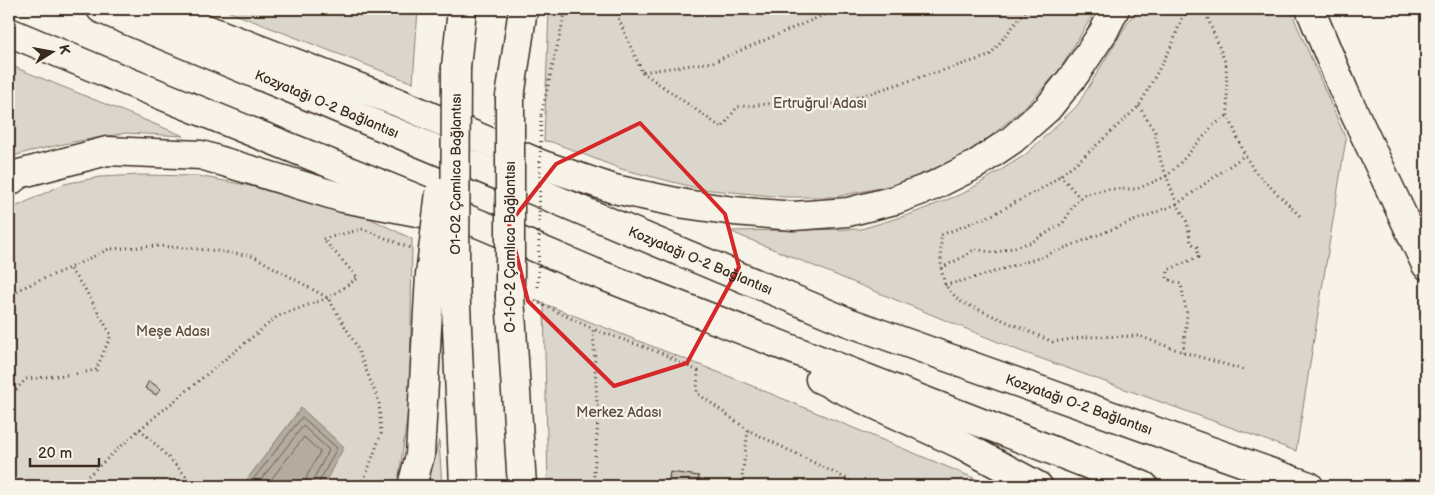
<svg xmlns="http://www.w3.org/2000/svg" width="1435" height="495" viewBox="0 0 1435 495" font-family="'Balsamiq Sans',sans-serif">
  <style>
    .green { fill: #dbd6cb; stroke: #8b8074 }
    .water { fill: #b4aca0; stroke: #84786c }
    .lines { fill: none; stroke-linecap: round; stroke-linejoin: round }
    .shore { stroke: #6b5e52; stroke-width: 1 }
    .building { fill: #c8c1b6; stroke: #3b2a1e }
    .highway-casing { stroke: #3b2a1e; stroke-width: 31 }
    .path { stroke: #3b2a1e; stroke-width: 3; stroke-dasharray: 1 4; stroke-linecap: butt }
    .highway { stroke: #f7f3e8; stroke-width: 28 }
    .highway-bridge-casing { stroke: #3b2a1e; stroke-width: 31; stroke-linecap: butt }
    .path-bridge { stroke: #3b2a1e; stroke-width: 3; stroke-dasharray: 1 4; stroke-linecap: butt }
    .highway-bridge { stroke: #f7f3e8; stroke-width: 28 }
    .marked { fill: none; stroke: #d62828; stroke-width: 4; stroke-linejoin: round }
    .labels { text-anchor: middle; stroke-width: 4.5; stroke-linejoin: round; paint-order: stroke }
    .street-label { font-size: 14px; fill: #3b2a1e; stroke: #f7f3e8 }
    .park-label { font-size: 14px; fill: #5b4c41; stroke: #f7f3e8 }
  </style>
  <rect width="100%" height="100%" fill="#f7f3e8"/>
  <filter id="ink" filterUnits="userSpaceOnUse"><feTurbulence type="fractalNoise" baseFrequency=".02" numOctaves="2"/><feDisplacementMap in="SourceGraphic" scale="10" xChannelSelector="R" yChannelSelector="G"/><feConvolveMatrix kernelMatrix="1 2 1 2 8 2 1 2 1" color-interpolation-filters="sRGB"/></filter>
  <g filter="url(#ink)">
    <g class="green">
      <polygon points="222,9 418,9 413,83"/>
      <polygon points="549,9 1096,9 1059,71 1027,105 990,137 955,160 895,185 834,197 783,197 701,189 621,169 552,142 544,141"/>
      <polygon points="1136,9 1290,9 1346,139 1296,451 1020,351 729,231 861,229 911,214 964,193 1025,155 1077,106"/>
      <polygon points="9,65 184,136 126,133 73,142 23,153 9,158"/>
      <polygon points="140,175 198,176 246,185 353,210 412,239 410,397 399,477 396,486 9,486 9,210 64,184 100,177"/>
      <polygon points="537,301 733,378 974,478 989,486 548,486 544,306"/>
      <polygon points="439,440 442,486 427,486"/>
    </g>
    <polygon class="water" points="301,408 344,447 323,486 242,486"/>
    <g class="lines">
      <g class="shore">
        <polyline points="248,486 302,417 337,448 319,482 318,486"/>
        <polyline points="256,486 303,426 329,450 313,480 312,486"/>
        <polyline points="266,486 304,437 320,452 307,476 305,486"/>
      </g>
    </g>
    <g class="building">
      <polygon points="149,381 161,389 156,395 145,388"/>
      <polygon points="670,472 699,476 697,486 668,486"/>
    </g>
    <g class="lines">
      <defs>
        <g id="highway">
          <path id="s1" d="M101,9L848,322L1309,486"/>
          <polyline points="154,9 397,102 543,165 614,189 685,204 734,211 794,216 848,212 895,200 933,186 975,165 1012,140 1048,108 1076,73 1104,31 1115,9"/>
          <polyline points="1310,9 1344,91 1426,265"/>
          <polyline points="9,32 114,76 487,227 593,272 1144,486"/>
          <polyline points="456,67 462,9"/>
          <polyline points="510,97 523,9"/>
          <polyline points="9,182 19,174 107,151 201,155 343,198 422,213"/>
          <polyline points="455,282 464,486"/>
          <polyline points="510,297 522,486"/>
          <polyline points="820,379 960,444 1038,486"/>
          <polyline points="412,486 420,455 430,275"/>
        </g>
      </defs>
      <use href="#highway" class="highway-casing"/>
      <g class="path">
        <polyline points="616,9 619,20 642,72 713,62 838,9"/>
        <polyline points="1185,9 1172,45 1139,106 1087,154 1048,185 994,214 941,235 941,268 945,285 959,301 1053,342 1085,337 1139,336 1183,352 1244,370"/>
        <polyline points="1204,9 1226,64 1228,115 1245,155 1255,172 1300,216"/>
        <polyline points="642,72 722,128 737,107 776,103 825,107 989,56 1027,9"/>
        <polyline points="1139,106 1155,132 1161,162 1177,204 1187,222 1191,243 1197,247 1198,257 1168,270 1167,279 1181,284 1187,315 1183,352"/>
        <polyline points="541,115 566,9"/>
        <polyline points="1060,175 1080,198"/>
        <polyline points="941,268 963,257 975,249 995,253 1032,242 1063,223 1075,203 1085,194 1109,189 1137,189 1167,176 1181,162 1214,125 1228,115"/>
        <polyline points="945,285 974,278 1039,258 1177,204 1245,155"/>
        <polyline points="9,298 22,288 69,268"/>
        <polyline points="535,301 593,329"/>
        <polyline points="9,397 26,379 75,374 96,370 111,335 85,289 69,268 109,249 158,246 210,250 253,256 328,298 356,345 379,402 381,434 369,467 361,486"/>
        <polyline points="140,429 173,462 195,486"/>
        <polyline points="9,485 11,486"/>
        <polyline points="77,486 140,429 278,316 328,298 358,278 323,239 363,229 410,248"/>
        <polyline points="593,486 598,420 593,329 661,353 698,371 697,393 748,430"/>
        <polyline points="741,486 748,430 861,486"/>
      </g>
      <use href="#highway" class="highway"/>
      <defs>
        <g id="highway-bridge">
          <polyline points="510,97 510,297"/>
          <polyline points="430,275 440,192"/>
          <path id="s2" d="M455,282L456,67"/>
        </g>
      </defs>
      <use href="#highway-bridge" class="highway-bridge-casing"/>
      <polyline class="path-bridge" points="538,287 541,115"/>
      <use href="#highway-bridge" class="highway-bridge"/>
    </g>
  </g>
  <path class="marked" d="M640,123L725,214L739,267L687,363L614,386L528,301L509,224L556,164Z"/>
  <g class="labels">
    <g class="street-label">
      <text dy="5" stroke="none"><textPath href="#s1" startOffset="245">Kozyatağı O-2 Bağlantısı</textPath></text>
      <text dy="5" stroke="none"><textPath href="#s2" startOffset="108">O1-O2 Çamlıca Bağlantısı</textPath></text>
      <text transform="translate(510 247) rotate(-90)" y="5">O-1-O-2 Çamlıca Bağlantısı</text>
      <text dy="5" stroke="none"><textPath href="#s1" startOffset="650">Kozyatağı O-2 Bağlantısı</textPath></text>
      <text dy="5" stroke="none"><textPath href="#s1" startOffset="1055">Kozyatağı O-2 Bağlantısı</textPath></text>
    </g>
    <g class="park-label">
      <text x="820" y="108">Ertruğrul Adası</text>
      <text x="173" y="336">Meşe Adası</text>
      <text x="619" y="417">Merkez Adası</text>
    </g>
  </g>
  <rect width="1435" height="495" fill="none" stroke="#f7f3e8" stroke-width="30"/>
  <rect x="15" y="15" width="1405" height="465" fill="none" stroke="#3b2a1e" stroke-width="2" filter="url(#ink)"/>
  <g transform="translate(52 52) rotate(79)" stroke="#f7f3e8" stroke-width="4" paint-order="stroke">
  <path d="M0-4L9 19L0 12L-9 19Z" fill="#3b2a1e"/>
  <text y="-8" font-size="14" font-weight="bold" text-anchor="middle" fill="#3b2a1e">K</text>
  </g>
  <path d="M30 458v8h69v-8" fill="none" stroke="#3b2a1e" stroke-width="2.5"/>
  <text x="38" y="458" font-size="15" fill="#3b2a1e" stroke="#f7f3e8" stroke-width="4" paint-order="stroke">20 m</text>
</svg>
